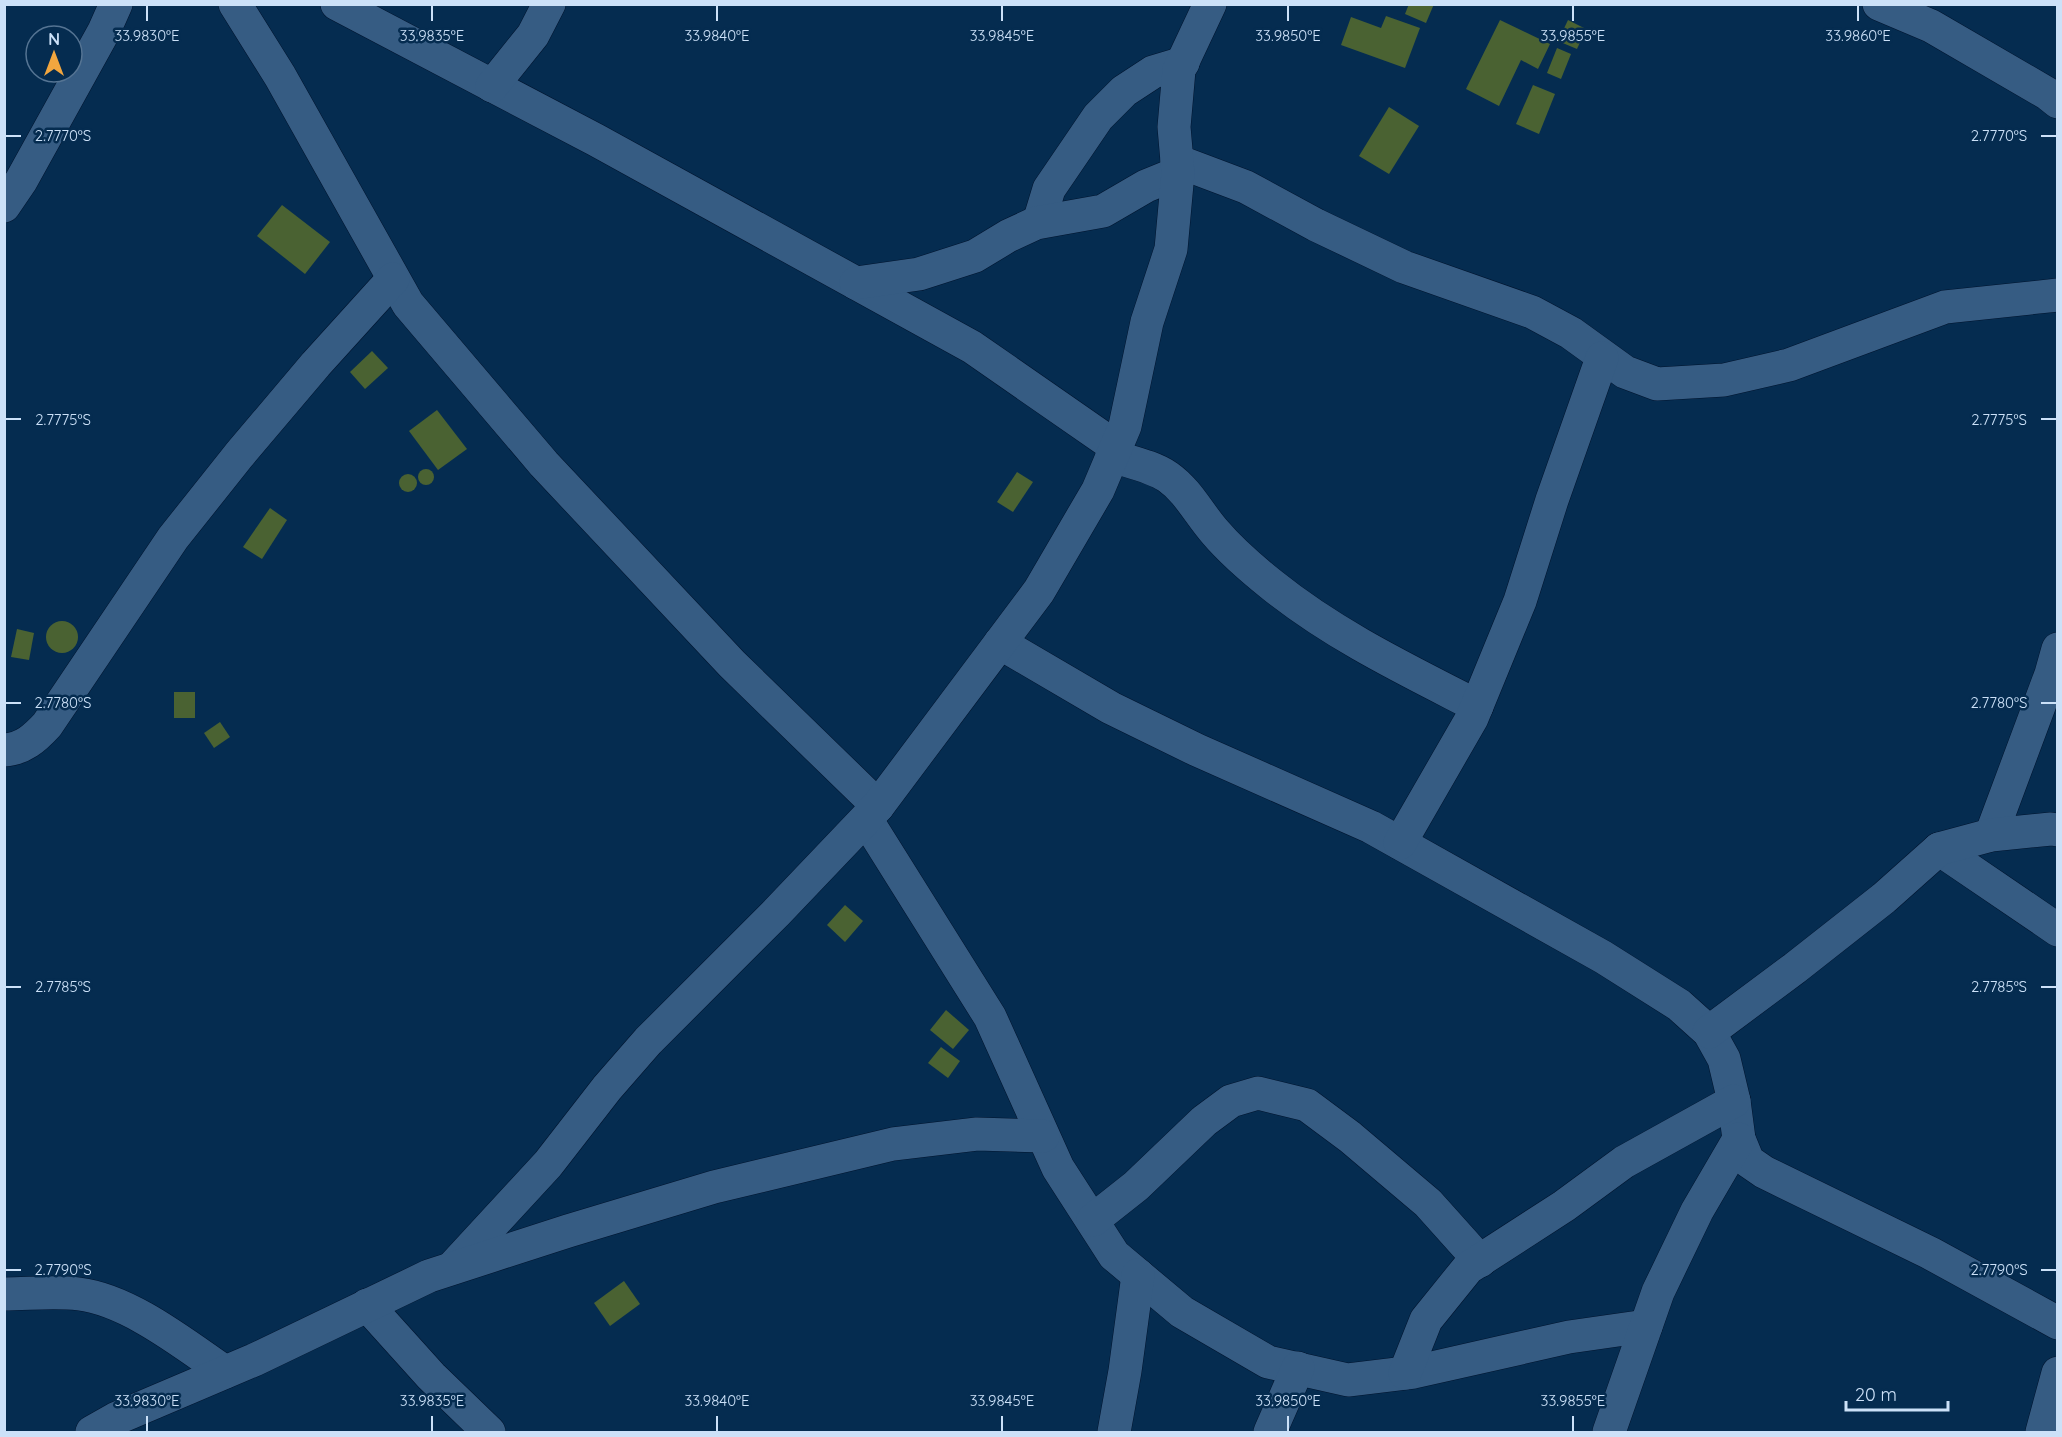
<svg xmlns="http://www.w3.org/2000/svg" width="2062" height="1437" viewBox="0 0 2062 1437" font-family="Quicksand,sans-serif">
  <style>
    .building { fill: #4a6232 }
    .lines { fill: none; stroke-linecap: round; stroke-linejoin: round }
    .street-casing { stroke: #00142e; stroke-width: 34 }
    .street { stroke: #365c83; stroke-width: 33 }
    .ticks { fill: none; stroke: #cce1f8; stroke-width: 2 }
    .ticks-label { font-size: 15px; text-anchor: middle; fill: #cce1f8; stroke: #052c50; stroke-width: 5; stroke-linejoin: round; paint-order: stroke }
  </style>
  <rect width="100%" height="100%" fill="#052c50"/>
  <g class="building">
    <polygon points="1409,4 1434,4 1426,23 1405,14"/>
    <polygon points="1386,16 1420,28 1405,68 1341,45 1351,17 1381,28"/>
    <polygon points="1500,20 1550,44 1538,69 1521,60 1499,106 1466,89"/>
    <polygon points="1568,20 1586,29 1577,49 1558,41"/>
    <polygon points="1557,48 1571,54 1561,79 1547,73"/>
    <polygon points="1533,85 1555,94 1539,134 1516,124"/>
    <polygon points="1389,107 1419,126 1389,174 1359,156"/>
    <polygon points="282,205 330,242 305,274 257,236"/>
    <polygon points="372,351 388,368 365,389 350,372"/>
    <polygon points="437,410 467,449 438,470 409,431"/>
    <circle cx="426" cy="477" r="8"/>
    <polygon points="1017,472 1033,482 1013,512 997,502"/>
    <circle cx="408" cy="483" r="9"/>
    <polygon points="270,508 287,520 262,559 243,547"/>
    <circle cx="62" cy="637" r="16"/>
    <polygon points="17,629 34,633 29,660 11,657"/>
    <rect x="174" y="692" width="21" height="26"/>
    <polygon points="220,722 230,737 214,748 204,733"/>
    <polygon points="845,905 863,921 845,942 827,925"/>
    <polygon points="946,1010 969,1030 953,1049 930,1030"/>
    <polygon points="941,1047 960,1061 948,1078 928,1063"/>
    <polygon points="624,1281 640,1304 610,1326 594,1303"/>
  </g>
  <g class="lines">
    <defs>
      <g id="street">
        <polyline points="235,4 280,76 408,304 544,464 732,664 878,806"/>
        <polyline points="337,4 596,140 972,347 1116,447"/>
        <polyline points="1879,4 1931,26 2048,94 2058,102"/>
        <polyline points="492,86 533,35 549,4"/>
        <polyline points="1177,161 1246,187 1316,225 1404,267 1532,312 1571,333 1625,372 1657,384 1724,380 1789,365 1945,307 2058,295"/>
        <polyline points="4,206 21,181 104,31 116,4"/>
        <polyline points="1039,222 1049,189 1098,117 1124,91 1153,72 1183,63"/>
        <polyline points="856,283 919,274 975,256 1008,236 1036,223 1103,211 1146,186 1178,173"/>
        <path d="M1112,456C1130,462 1152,466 1168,477C1188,491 1199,514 1215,532C1232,552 1252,569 1272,585C1334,635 1407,670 1477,706"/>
        <polyline points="1000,643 1111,708 1197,750 1371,827 1603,957 1679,1005 1709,1032 1724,1059 1734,1101 1739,1139 1748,1161 1764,1172 1930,1253 2058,1323"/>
        <path d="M4,750C23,749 35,738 47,725L173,538L239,455L316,364L393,279"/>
        <polyline points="866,819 990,1017 1058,1168 1114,1255 1182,1312 1268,1362 1348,1380 1414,1372 1569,1337 1646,1326"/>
        <polyline points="1991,835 2051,674 2058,649"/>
        <polyline points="1400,843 1472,718 1520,601 1552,500 1602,358"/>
        <polyline points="1939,849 2058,930"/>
        <polyline points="1709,1032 1795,968 1884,898 1939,849 1991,835 2051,829 2058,830"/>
        <polyline points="1093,1220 1136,1186 1204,1121 1231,1101 1258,1093 1307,1105 1350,1137 1428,1203 1480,1261"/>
        <polyline points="452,1268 548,1164 607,1088 648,1041 776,913 878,806 1039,591 1098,490 1125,426 1147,322 1171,249 1178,173 1174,127 1179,70 1210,4"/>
        <path d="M4,1294C29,1294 55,1291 79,1294C129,1300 184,1344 225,1372"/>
        <polyline points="367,1305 431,1376 489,1432"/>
        <polyline points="1405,1373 1426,1320 1468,1268 1564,1206 1624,1162 1734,1101"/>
        <polyline points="92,1432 115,1419 254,1360 429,1276 568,1231 714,1187 893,1144 977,1134 1043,1136"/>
        <polyline points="1114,1432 1125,1371 1138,1275"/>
        <polyline points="1270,1432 1298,1368"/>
        <polyline points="1609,1432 1658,1292 1697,1211 1739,1139"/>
        <polyline points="2042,1432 2058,1373"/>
      </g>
    </defs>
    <use href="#street" class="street-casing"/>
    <use href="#street" class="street"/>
  </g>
  <path class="ticks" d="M147,6V21M432,6V21M717,6V21M1002,6V21M1288,6V21M1573,6V21M1858,6V21M6,136H21M2041,136H2056M6,419H21M2041,419H2056M6,703H21M2041,703H2056M6,987H21M2041,987H2056M6,1270H21M2041,1270H2056M147,1416V1431M432,1416V1431M717,1416V1431M1002,1416V1431M1288,1416V1431M1573,1416V1431"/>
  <g class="ticks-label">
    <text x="147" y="41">33.9830°E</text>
    <text x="432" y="41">33.9835°E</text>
    <text x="717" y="41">33.9840°E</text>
    <text x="1002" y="41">33.9845°E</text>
    <text x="1288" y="41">33.9850°E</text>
    <text x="1573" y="41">33.9855°E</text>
    <text x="1858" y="41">33.9860°E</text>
    <text x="63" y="141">2.7770°S</text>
    <text x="1999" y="141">2.7770°S</text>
    <text x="63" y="425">2.7775°S</text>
    <text x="1999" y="425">2.7775°S</text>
    <text x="63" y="708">2.7780°S</text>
    <text x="1999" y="708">2.7780°S</text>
    <text x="63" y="992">2.7785°S</text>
    <text x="1999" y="992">2.7785°S</text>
    <text x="63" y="1275">2.7790°S</text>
    <text x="1999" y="1275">2.7790°S</text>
    <text x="147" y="1406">33.9830°E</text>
    <text x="432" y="1406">33.9835°E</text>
    <text x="717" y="1406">33.9840°E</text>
    <text x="1002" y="1406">33.9845°E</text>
    <text x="1288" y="1406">33.9850°E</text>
    <text x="1573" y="1406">33.9855°E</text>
  </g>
  <rect width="2062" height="1437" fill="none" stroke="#cce1f8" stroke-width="12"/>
  <g transform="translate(54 54)"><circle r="28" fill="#052c50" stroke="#557493" stroke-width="1.5"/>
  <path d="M0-4.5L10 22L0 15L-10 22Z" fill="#f1a63f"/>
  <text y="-9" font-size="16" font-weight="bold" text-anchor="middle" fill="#cce1f8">N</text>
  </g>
  <path d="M1846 1401v9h102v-9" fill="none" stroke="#cce1f8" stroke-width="3"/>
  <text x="1855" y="1401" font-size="18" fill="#cce1f8" stroke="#052c50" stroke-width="4.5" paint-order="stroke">20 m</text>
</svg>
